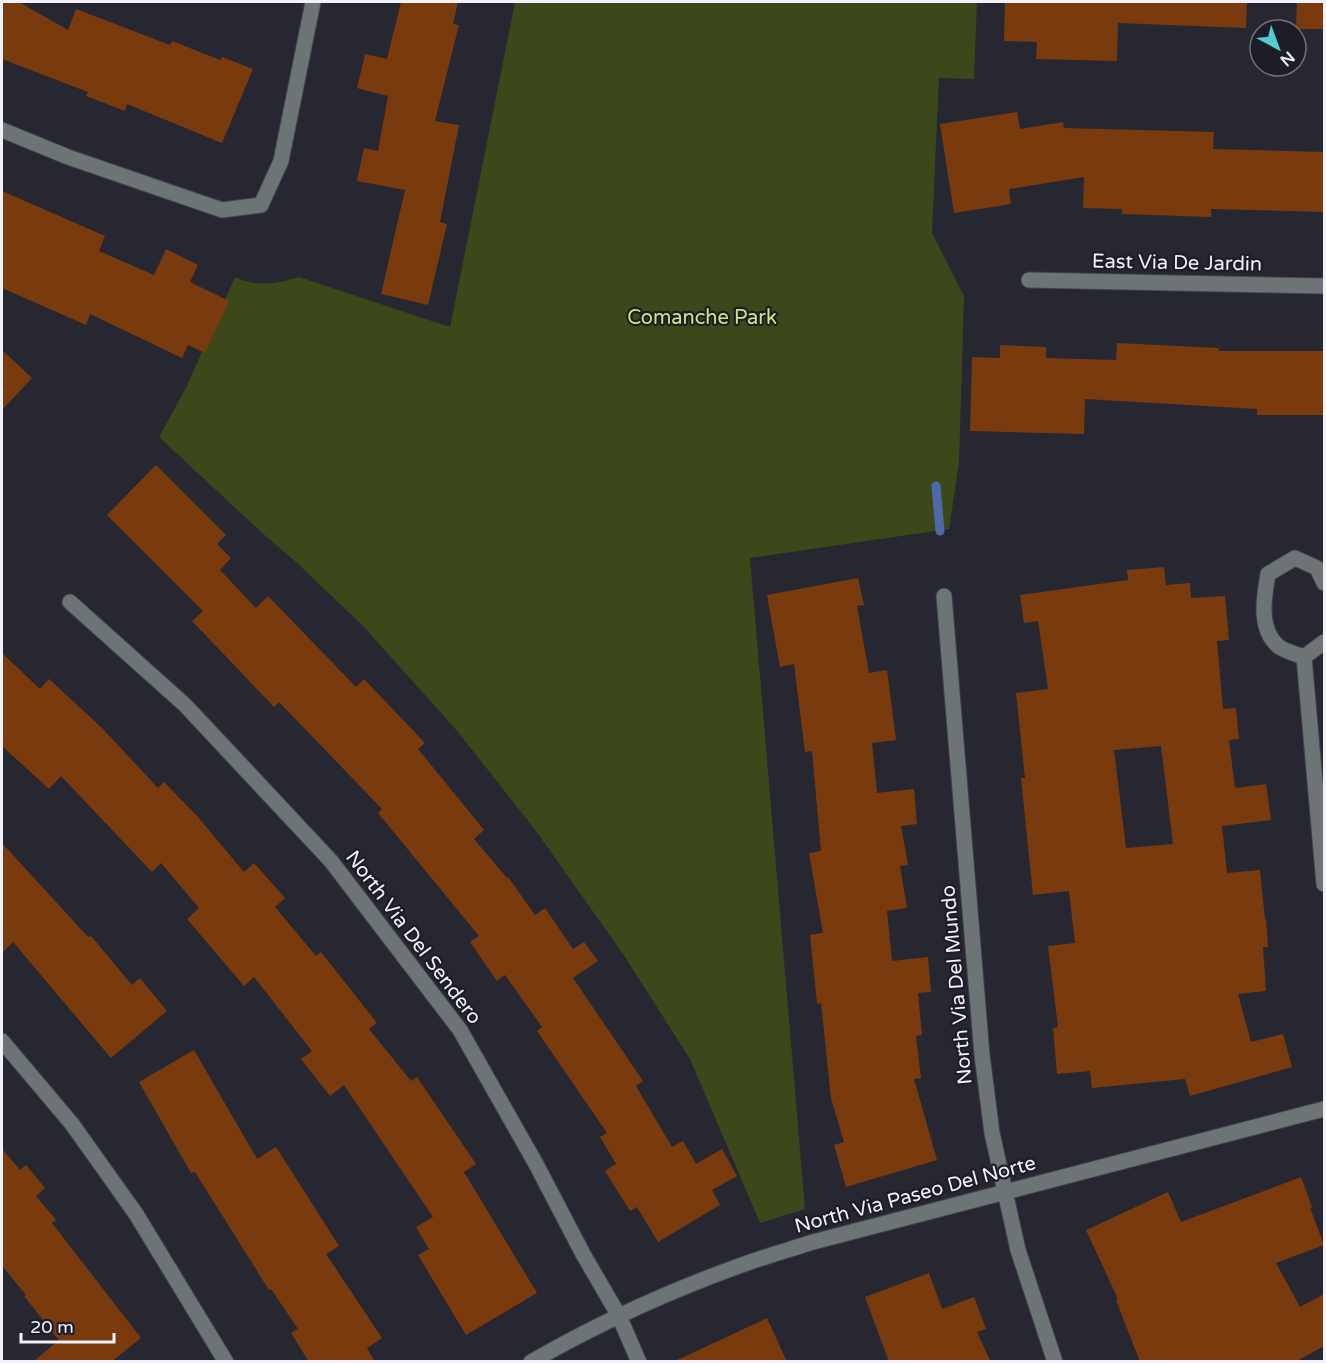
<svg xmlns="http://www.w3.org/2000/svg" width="1326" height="1363" viewBox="0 0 1326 1363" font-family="'Varela Round',sans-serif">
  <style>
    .green { fill: #3c471a }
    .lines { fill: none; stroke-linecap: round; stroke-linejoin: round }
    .stream { stroke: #4c6aa6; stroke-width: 9 }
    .building { fill: #793b0e; fill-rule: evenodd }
    .minor-casing { stroke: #42434d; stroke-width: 17 }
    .minor { stroke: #6d7475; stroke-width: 15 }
    .labels { text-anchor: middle; stroke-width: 4.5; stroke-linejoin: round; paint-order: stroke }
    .street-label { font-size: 20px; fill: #f1f2f9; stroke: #1d1d27 }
    .park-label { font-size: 20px; fill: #cbe782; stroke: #1d1d27 }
  </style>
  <rect width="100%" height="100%" fill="#262731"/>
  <path class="green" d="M515,2H977L974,79L939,78L932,233L964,296L959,463L949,529L750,558L805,1209L760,1223L690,1059L623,954L536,831L458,732L364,627L296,562L261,532L159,437L186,388L235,277C255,287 278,284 299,277L450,327Z"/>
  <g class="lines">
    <polyline class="stream" points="936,486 940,531"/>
  </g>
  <g class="building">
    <polygon points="2,2 19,2 68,30 76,9 170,45 172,41 220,60 222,57 253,69 222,143 127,104 125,111 86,96 88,92 2,59"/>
    <polygon points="401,2 458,2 453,24 459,25 435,121 459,125 440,222 447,224 428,305 381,294 405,190 357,181 364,148 378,151 388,96 357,88 365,54 387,59"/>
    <polygon points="1005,2 1247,2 1246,28 1118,23 1117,61 1036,59 1037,42 1004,41"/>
    <polygon points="1297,2 1324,2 1324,29 1296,29"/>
    <polygon points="1017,112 1020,129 1063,122 1064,128 1214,132 1213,149 1324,152 1324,212 1211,209 1211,217 1122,214 1122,209 1083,208 1084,177 1009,189 1011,204 954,213 940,124"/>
    <polygon points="2,191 105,236 99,251 154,275 166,249 198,265 190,282 229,301 205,353 188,345 182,358 90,314 86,325 2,288"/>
    <polygon points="1117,343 1219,348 1219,351 1324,351 1324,415 1257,415 1257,409 1085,399 1084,434 970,431 972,357 1000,358 1000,345 1046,347 1046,358 1116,360"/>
    <polygon points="2,350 32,378 2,410"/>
    <polygon points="156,465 226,535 217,544 231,558 220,570 256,608 268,596 356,687 364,679 425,743 418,749 484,830 474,839 507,878 508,877 535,915 545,908 573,949 584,942 598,961 573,978 643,1081 636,1086 672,1147 683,1141 696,1164 722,1149 737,1176 712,1190 720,1205 658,1242 637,1207 630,1211 605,1171 616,1164 600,1137 607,1133 537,1031 542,1027 505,975 497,981 470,942 479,936 378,813 382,809 279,702 274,707 192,621 203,611 107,515"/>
    <path d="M1164,567L1166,585L1190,583L1191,598L1225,596L1229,640L1217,641L1223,709L1236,708L1239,739L1229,740L1235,788L1266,784L1271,820L1222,826L1227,873L1260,870L1265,919H1266L1268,947H1263L1266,991L1238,994L1251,1042L1283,1034L1292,1067L1190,1096L1185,1079L1092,1088L1090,1071L1057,1074L1053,1028L1058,1027L1048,946L1075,943L1069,891L1033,895L1021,778H1025L1016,693L1048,689L1038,621L1024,623L1020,595L1128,580L1127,570ZM1161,746L1173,844L1126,848L1114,750Z"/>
    <polygon points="858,578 864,605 857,606 869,673 887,670 896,740 872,743 877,793 914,789 917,824 901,826 908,865 900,866 907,908 887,911 892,961 928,957 931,992 918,993 922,1035 916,1036 921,1078 914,1079 937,1160 846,1187 834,1145 844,1142 831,1098 821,1003 817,1004 810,935 823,933 809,853 821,851 812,751 805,752 794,664 780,667 767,595"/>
    <polygon points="2,653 40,689 49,679 102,728 158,788 164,782 198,817 244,872 254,863 285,898 275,907 316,956 321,952 377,1023 369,1029 411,1081 417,1077 476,1164 464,1172 537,1293 466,1335 418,1255 429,1249 416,1227 433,1217 344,1085 330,1096 301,1059 312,1051 254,977 244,986 187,919 199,908 161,863 152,872 61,776 49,789 2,746"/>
    <polygon points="2,843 88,937 91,936 132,985 140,978 167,1011 111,1058 13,942 2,953"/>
    <polygon points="194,1050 257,1159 276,1147 339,1246 326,1254 382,1338 367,1348 375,1362 309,1362 291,1333 298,1329 271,1289 269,1290 195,1172 191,1173 139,1082"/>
    <polygon points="2,1149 20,1170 26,1165 45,1188 36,1196 56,1220 52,1223 141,1338 111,1362 33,1362 59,1340 24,1296 26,1295 2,1266"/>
    <polygon points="1301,1177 1312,1207 1310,1208 1324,1245 1276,1263 1300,1307 1324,1294 1324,1346 1295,1362 1140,1362 1116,1300 1118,1299 1086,1230 1168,1192 1181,1222"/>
    <polygon points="929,1273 942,1309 974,1297 986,1329 977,1332 991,1362 889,1362 865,1297"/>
    <polygon points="767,1318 787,1362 673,1362"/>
  </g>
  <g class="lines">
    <defs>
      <g id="minor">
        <polyline points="2,130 68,157 222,210 261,205 281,161 313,2"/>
        <polyline points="1029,280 1324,286"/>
        <polyline points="944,596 982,1055 992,1133 1018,1250 1055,1362"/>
        <polyline points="70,602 185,705 331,861 460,1030 536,1164 583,1254 619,1316 639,1362"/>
        <polyline points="1304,657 1324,884"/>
        <path d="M1304,657C1296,654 1284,651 1278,646C1258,628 1264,597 1268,574L1295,558L1317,568L1324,583"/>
        <polyline points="1304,657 1324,642"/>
        <polyline points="2,1041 72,1124 136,1214 226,1362"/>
        <path d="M531,1362C597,1324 667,1292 739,1266C763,1257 788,1250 813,1242L1324,1109"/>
      </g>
    </defs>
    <use href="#minor" class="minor-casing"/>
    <use href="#minor" class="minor"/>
  </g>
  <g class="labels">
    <g class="street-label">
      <text transform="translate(1177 262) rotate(1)" y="7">East Via De Jardin</text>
      <text transform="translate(414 937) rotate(53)" y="7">North Via Del Sendero</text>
      <text transform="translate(956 985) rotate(-95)" y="7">North Via Del Mundo</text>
      <text transform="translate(915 1194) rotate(-15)" y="7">North Via Paseo Del Norte</text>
    </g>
    <g class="park-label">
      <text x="702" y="324">Comanche Park</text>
    </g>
  </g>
  <rect width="1326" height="1363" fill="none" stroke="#f1f2f9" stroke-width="6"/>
  <g transform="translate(1278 48) rotate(139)"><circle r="28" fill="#1d1d27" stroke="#72727b" stroke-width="1.5"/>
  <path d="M0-4.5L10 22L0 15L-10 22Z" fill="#52cdd0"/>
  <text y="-9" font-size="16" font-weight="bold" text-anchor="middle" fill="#f1f2f9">N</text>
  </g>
  <path d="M21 1333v9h93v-9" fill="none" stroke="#f1f2f9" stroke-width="3"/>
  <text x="30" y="1333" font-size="18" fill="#f1f2f9" stroke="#1d1d27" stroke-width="4.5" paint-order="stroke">20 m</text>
</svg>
